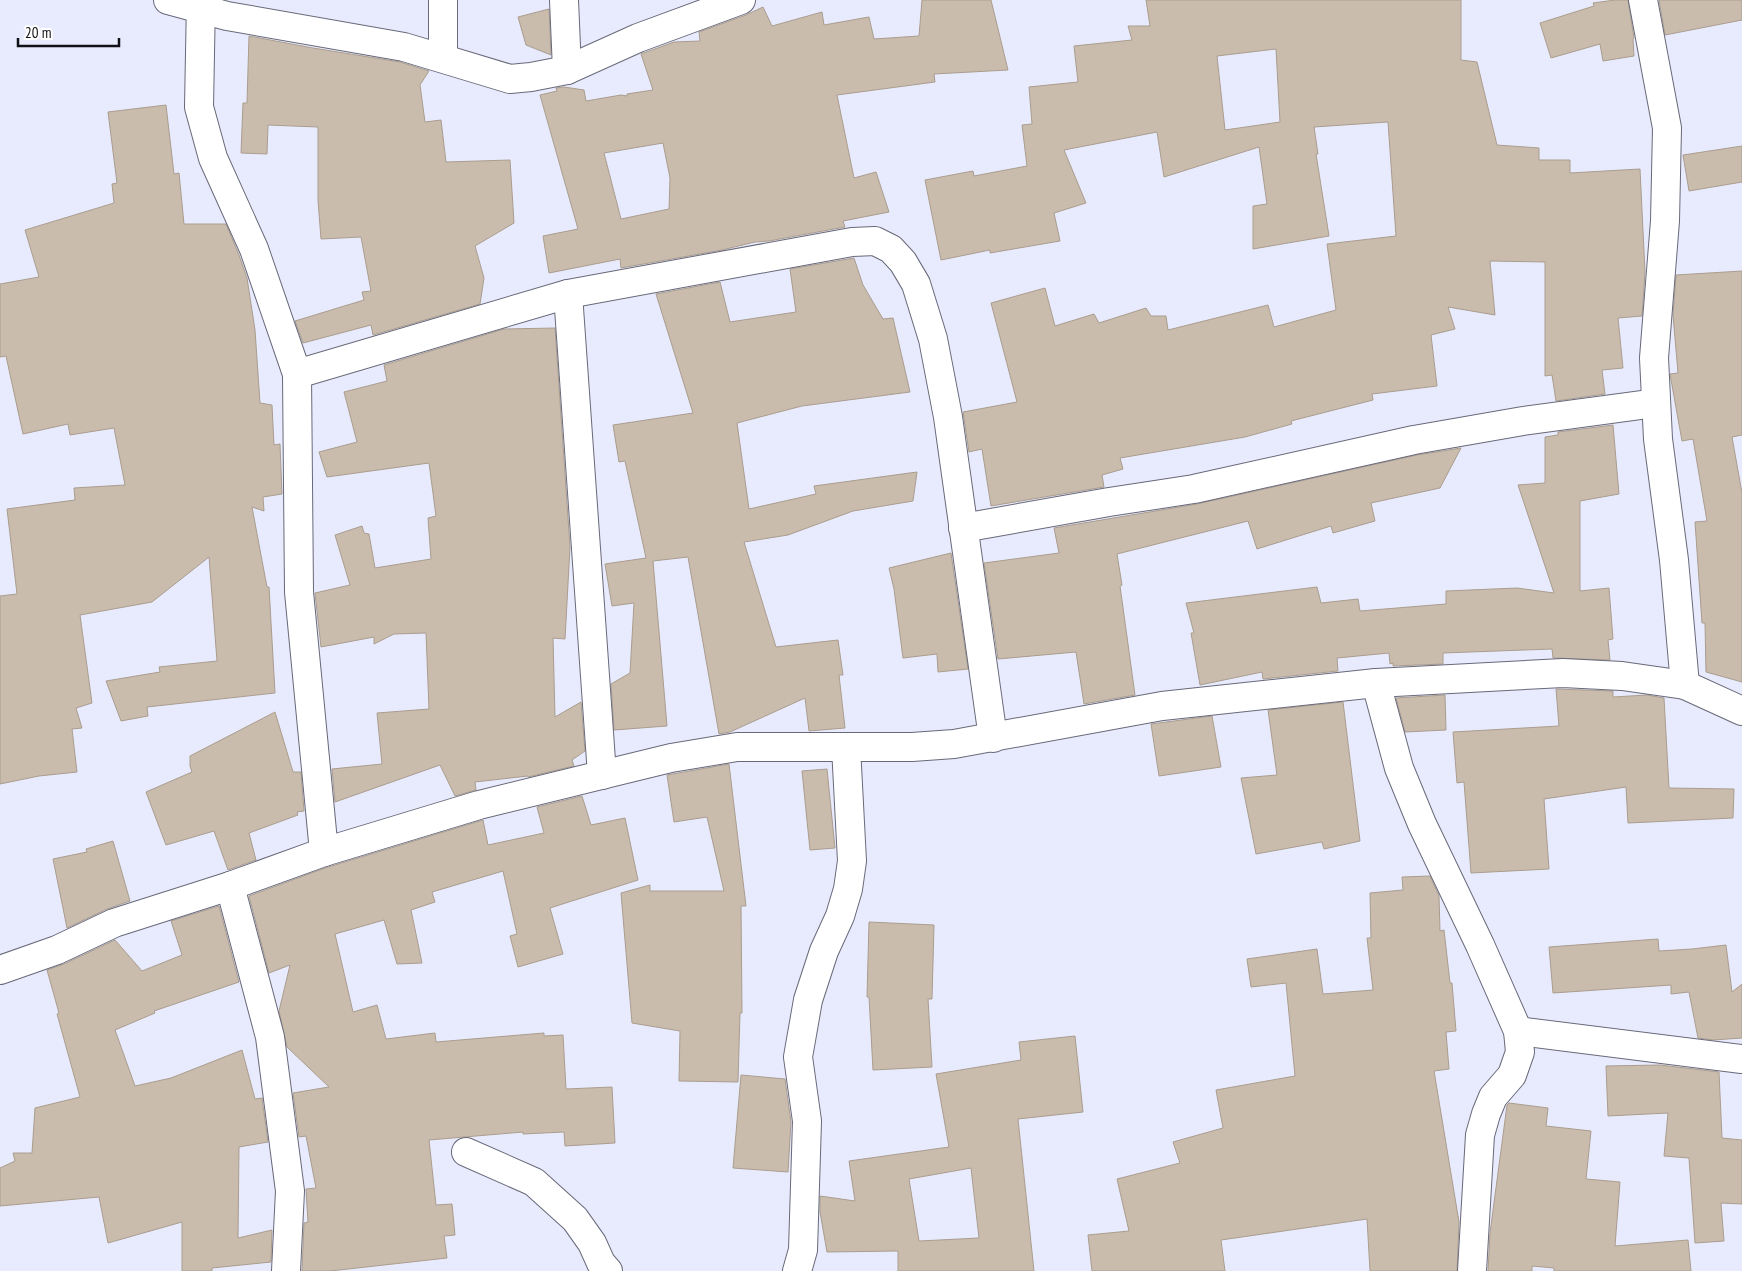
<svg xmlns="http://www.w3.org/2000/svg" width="1742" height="1271" viewBox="0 0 1742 1271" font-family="'PT Sans Narrow',sans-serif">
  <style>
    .building { fill: #c9bcad; stroke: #aa9d8f; fill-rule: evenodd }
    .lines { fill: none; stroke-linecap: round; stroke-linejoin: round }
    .minor-casing { stroke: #686979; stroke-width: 30 }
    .minor { stroke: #fff; stroke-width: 28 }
  </style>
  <rect width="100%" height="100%" fill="#e8ebfd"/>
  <g class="building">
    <path d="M922,0H991L1008,70L934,74L935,82L837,95L854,178L876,172L889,212L843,221L845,227L769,241L755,242L722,250L621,268L620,259L549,273L543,236L578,229L540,95L557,91L556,88L564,87L584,90L586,101L621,95L627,96V94L653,90L641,54L674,42L700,41L699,32L746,15L763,7L772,26L822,12L824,25L869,17L874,39L919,36ZM663,143L670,178L669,209L621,219L604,153Z"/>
    <path d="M1146,0H1461V60L1477,62L1497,145L1539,148V160H1570V173L1640,169L1645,272L1642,316L1618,318L1623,368L1602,370L1605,394L1556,401L1552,375L1545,376V262L1490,261L1495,315L1448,307L1455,329L1431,335L1437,386L1372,394L1373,400L1291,421L1292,424L1245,437L1120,458L1123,469L1102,475L1104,487L991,506L982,449L969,452L963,412L1017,402L991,303L1045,288L1055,326L1094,314L1099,323L1146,308L1151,316H1166L1168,330L1268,305L1274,327L1336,310L1327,244L1396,236L1388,122L1314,127L1318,154H1316L1329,236L1253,249V206L1267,204L1259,147L1164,177L1157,132L1064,150L1086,203L1054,213L1060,241L990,253V250L941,260L925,180L973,171L974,176L1027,166L1022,125L1032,124L1029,87L1078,82L1074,46L1132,40L1128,26H1150ZM1276,49L1280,122L1225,130L1217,56Z"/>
    <polygon points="1615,0 1628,0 1634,38 1633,39 1634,56 1603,61 1600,44 1551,58 1540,23 1594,6 1593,3"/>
    <polygon points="1659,0 1742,0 1742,20 1665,35"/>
    <polygon points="549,9 551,55 526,45 518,17"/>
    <polygon points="249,36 313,48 400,62 429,71 420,85 425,122 441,120 446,162 510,160 514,223 475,246 484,278 480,304 373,335 371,325 303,343 295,321 364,300 362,292 371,291 361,237 321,239 318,200 318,127 268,125 267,154 241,153 243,103 247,103"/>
    <polygon points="166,105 174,174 179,173 184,224 226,224 239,255 247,278 255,330 260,403 272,405 274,445 280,444 282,494 263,497 264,511 252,507 267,587 269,587 275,693 147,707 148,716 121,721 106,681 160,672 159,667 217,661 209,557 152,602 80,615 92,703 76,708 82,728 72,729 77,772 39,776 0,784 0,596 17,594 7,509 75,500 74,488 125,485 114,428 70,435 68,424 23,434 6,356 0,357 0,284 39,277 25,230 114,203 112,184 117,183 108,112"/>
    <polygon points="1742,146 1742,182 1689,191 1683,155"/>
    <polygon points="854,258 863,285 883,319 893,318 910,392 802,406 737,423 749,509 816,494 814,486 917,472 913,501 853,511 788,535 744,542 776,647 838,640 843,675 839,675 845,728 809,731 805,698 730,732 719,734 688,557 653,561 667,726 614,730 611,684 630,673 634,603 612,606 605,564 646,558 625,461 619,462 613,425 693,413 656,294 720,282 730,322 796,312 790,269"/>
    <polygon points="1742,271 1742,435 1732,437 1742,493 1742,682 1706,672 1705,623 1702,623 1695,522 1707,521 1693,439 1682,441 1670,374 1678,373 1673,315 1676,275"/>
    <polygon points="555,328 570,547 565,639 553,638 555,717 581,702 585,751 572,760 574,766 528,777 528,776 475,782 476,790 455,796 440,765 335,802 332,769 382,764 377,713 429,709 426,633 394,634 374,644 374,637 321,647 315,593 350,585 335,535 362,526 364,533 369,534 375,568 431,559 428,518 436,516 429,463 327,477 319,452 357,442 344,392 387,381 384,365 504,329"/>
    <polygon points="1613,425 1619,494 1580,501 1580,591 1609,588 1613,639 1608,640 1610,660 1553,658 1552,649 1443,653 1443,664 1393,666 1393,663 1390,664 1389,653 1337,658 1338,671 1263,679 1262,672 1200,685 1191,633 1194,633 1186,603 1317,587 1321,603 1358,599 1360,611 1446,604 1446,591 1517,588 1554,593 1518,485 1545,483 1545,437 1558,435 1558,432"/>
    <polygon points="1461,448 1440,488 1371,503 1375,521 1333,533 1331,526 1257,549 1248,521 1117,554 1122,585 1120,586 1135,695 1084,704 1076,652 998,659 984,563 1059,553 1054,528 1197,504 1417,455"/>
    <polygon points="951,553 968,669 938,672 937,654 903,658 894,589 889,568"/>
    <polygon points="1556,689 1613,691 1613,697 1647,695 1664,698 1669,788 1734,789 1733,818 1628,823 1626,787 1544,799 1549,869 1471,873 1464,782 1457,783 1453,732 1559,726"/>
    <polygon points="1445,695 1446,730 1405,732 1396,698"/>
    <polygon points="1343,702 1360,841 1324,849 1322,842 1256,854 1241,778 1277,775 1268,710"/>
    <polygon points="275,712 293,772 301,772 304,811 297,812 298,815 249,833 256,860 228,870 214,831 166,845 146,792 192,772 190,766 190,756"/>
    <polygon points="1212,716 1221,767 1159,776 1151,724"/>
    <polygon points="729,764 746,906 741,906 742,1013 740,1013 738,1082 679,1081 680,1031 632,1023 621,893 650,885 650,891 724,891 707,817 674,822 667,775"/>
    <polygon points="827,769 835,848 810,850 802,771"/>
    <polygon points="582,796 591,825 625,818 638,880 550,908 563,954 518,967 510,936 517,934 503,871 432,892 435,902 411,910 422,963 397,964 384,920 335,934 353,1012 377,1005 386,1039 435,1033 436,1042 544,1033 544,1036 563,1035 566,1089 612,1087 615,1143 565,1146 564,1132 523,1134 523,1132 429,1140 436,1205 452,1204 455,1235 444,1236 447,1258 330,1271 302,1271 304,1223 308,1222 306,1189 316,1188 306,1136 299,1137 293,1093 329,1087 287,1047 279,1011 290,965 269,973 249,896 325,868 483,820 488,845 544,833 537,807"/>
    <polygon points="113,841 130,901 107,909 67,928 53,859 87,852 86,849"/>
    <polygon points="1430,876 1439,896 1440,931 1444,930 1450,983 1452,983 1456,1031 1446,1032 1449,1069 1434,1071 1459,1222 1457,1271 1370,1271 1367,1219 1221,1240 1225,1271 1092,1271 1088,1235 1129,1231 1117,1179 1180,1163 1173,1142 1223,1128 1216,1090 1295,1076 1286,983 1251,987 1247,959 1317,949 1323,994 1373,990 1367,938 1371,938 1370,893 1403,890 1402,877"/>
    <polygon points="219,906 239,982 154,1011 155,1013 115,1030 135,1086 171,1078 242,1050 255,1099 262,1098 268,1142 239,1147 238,1238 272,1230 271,1262 212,1268 212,1271 182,1271 182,1222 108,1243 99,1197 0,1206 0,1168 15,1161 13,1153 32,1153 35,1108 80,1097 57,1014 59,1013 47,970 64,964 115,940 142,971 182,955 171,921"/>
    <polygon points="869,922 934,925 932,999 928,999 932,1067 873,1070 869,997 867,997"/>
    <polygon points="1658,939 1659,951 1692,949 1726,945 1732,992 1742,984 1742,1038 1713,1040 1698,1038 1689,992 1671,994 1671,985 1553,993 1549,947"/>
    <path d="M1075,1036L1083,1112L1018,1119L1034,1271H898V1251L827,1252L820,1212V1196L855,1201L849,1161L949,1147L936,1074L1021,1060L1019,1042ZM971,1168L979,1238L919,1241L909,1179Z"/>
    <polygon points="1660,1065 1719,1072 1722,1138 1742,1140 1742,1204 1721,1203 1724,1241 1695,1243 1689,1158 1664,1156 1668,1113 1608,1116 1606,1066"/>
    <polygon points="741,1075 785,1079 791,1122 788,1172 733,1168"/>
    <polygon points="1509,1103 1548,1108 1546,1126 1591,1131 1586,1179 1620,1182 1615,1246 1688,1240 1691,1271 1554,1271 1554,1268 1532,1266 1532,1271 1488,1271 1490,1233 1507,1105"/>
  </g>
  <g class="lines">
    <defs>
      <g id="minor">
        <polyline points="168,0 227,16 404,47 510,79 531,77 567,70 638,38 741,0"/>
        <polyline points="201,0 199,107 213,158 254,249 297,374 299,592 324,852"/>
        <polyline points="564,0 567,70"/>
        <polyline points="1643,0 1667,128 1665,221 1654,358 1658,439 1674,560 1685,685"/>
        <polyline points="443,58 443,0"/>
        <polyline points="568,294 602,775"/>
        <polyline points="297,374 568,294 852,242 875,241 891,249 903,262 916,284 933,339 948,417 993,738"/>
        <polyline points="963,528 1109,502 1194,489 1414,440 1523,421 1656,403"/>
        <polyline points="1376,683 1399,768 1422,824 1480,945 1518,1031 1520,1052 1512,1075 1493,1097 1486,1114 1480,1135 1472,1271"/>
        <polyline points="230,886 270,1037 290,1191 286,1271"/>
        <polyline points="0,970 57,950 114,923 230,886 324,852 479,805 671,758 737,747 912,747 954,744 1162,706 1376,683 1563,673 1622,676 1685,685 1742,711"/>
        <polyline points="1518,1031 1742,1059"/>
        <polyline points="466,1152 534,1182 575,1219 592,1243 601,1263 608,1271"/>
        <polyline points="797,1271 803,1250 807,1121 798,1057 808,1000 824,951 840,916 848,889 852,861 846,747"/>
      </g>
    </defs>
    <use href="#minor" class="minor-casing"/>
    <use href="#minor" class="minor"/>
  </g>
  <path d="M18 38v8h101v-8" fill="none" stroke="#101016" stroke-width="2.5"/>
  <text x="25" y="38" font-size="15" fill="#101016" stroke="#ffffff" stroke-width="4" paint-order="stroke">20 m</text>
</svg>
